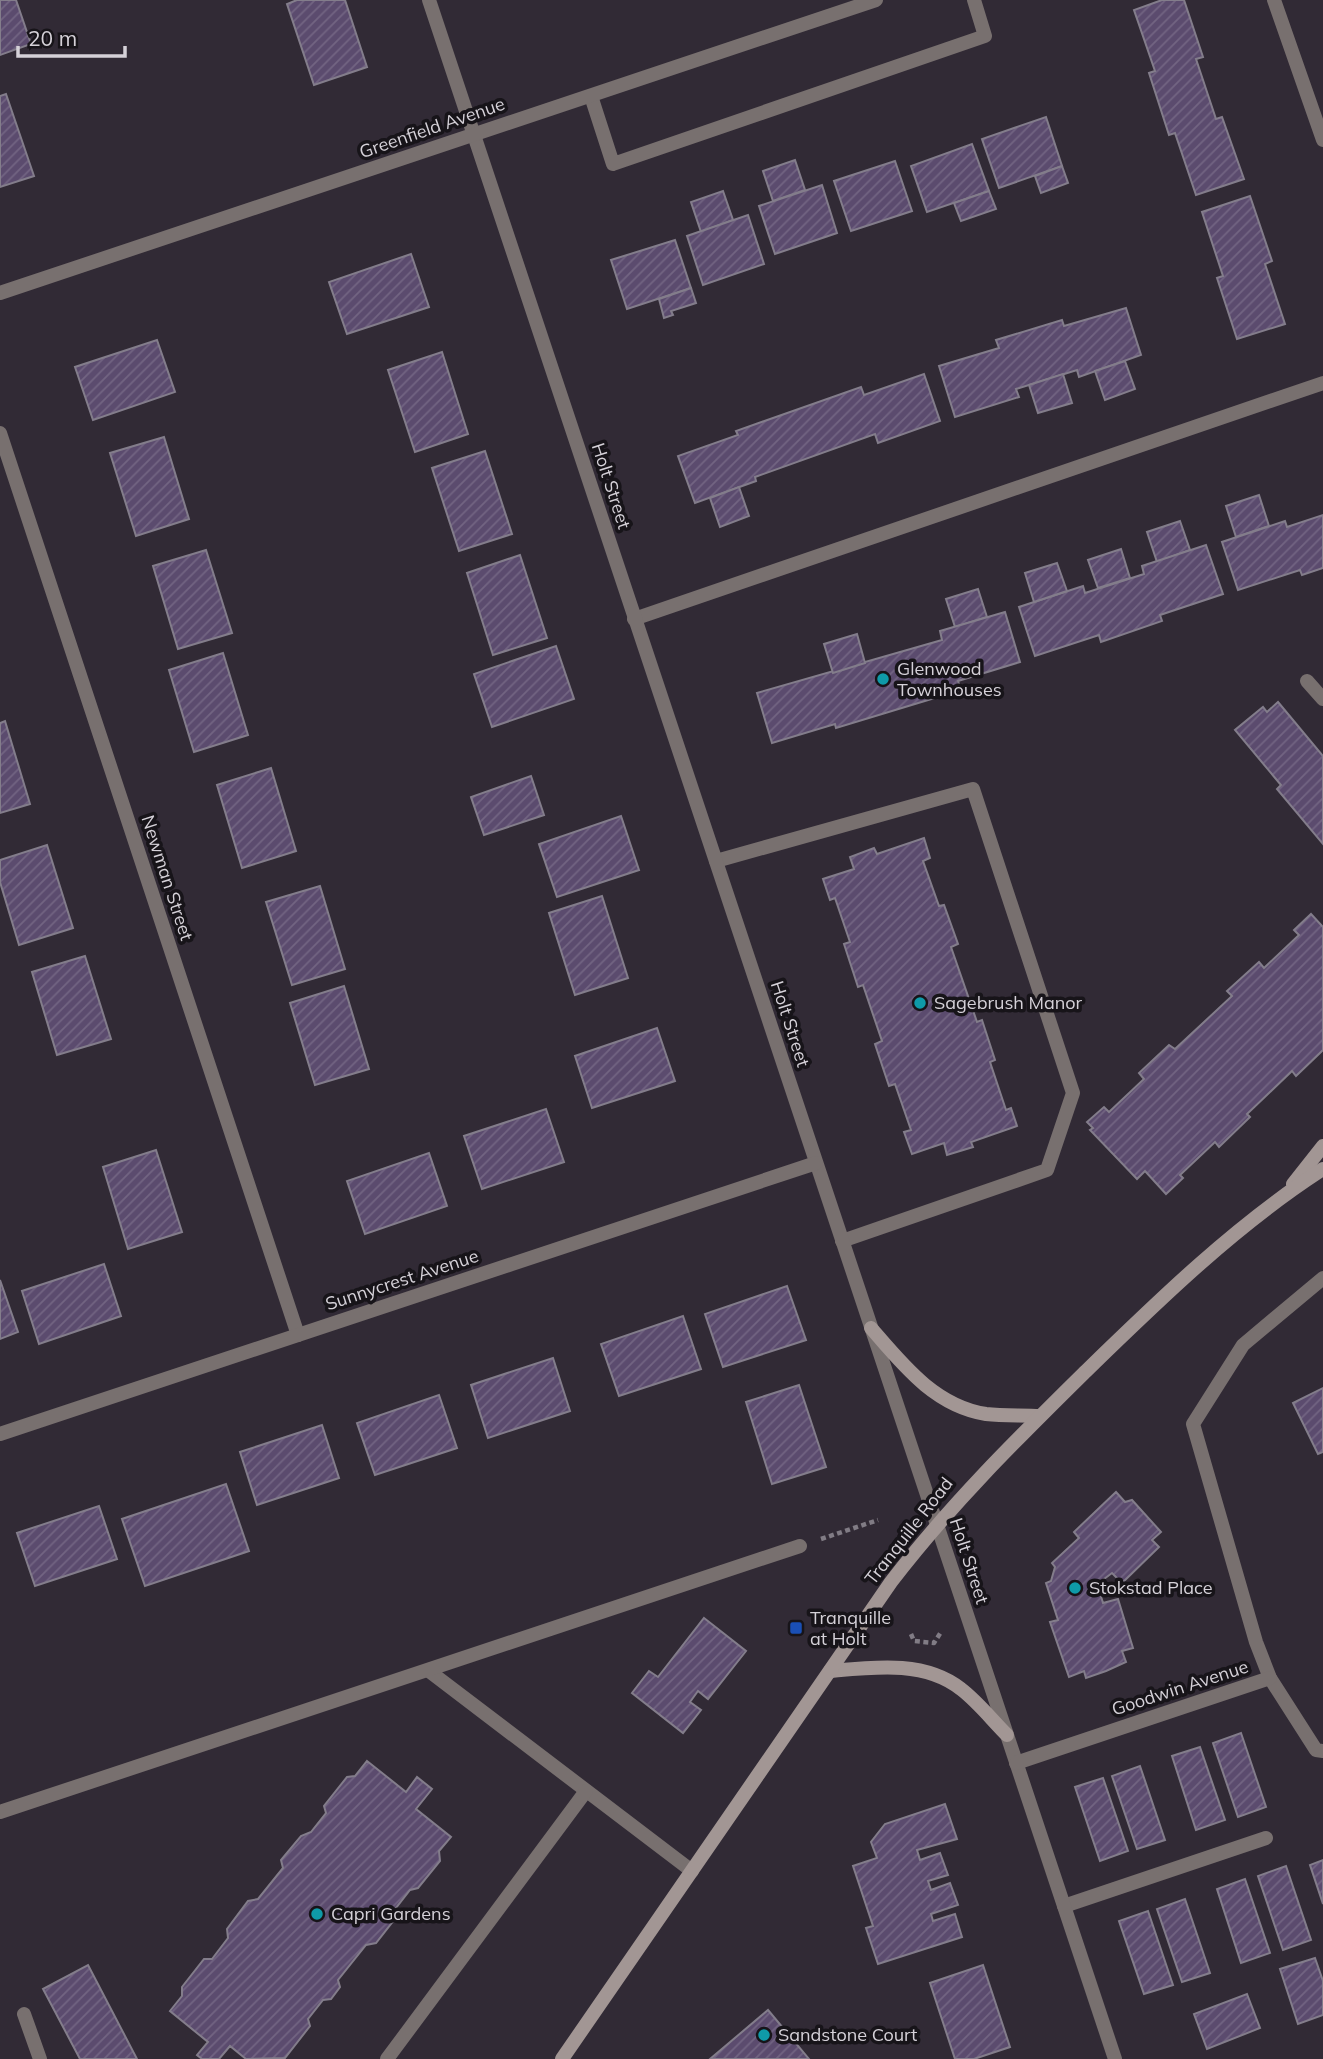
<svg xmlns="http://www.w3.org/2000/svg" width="1323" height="2059" viewBox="0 0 1323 2059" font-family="Mulish,sans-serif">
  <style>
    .building { fill: url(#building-hatch); stroke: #837d8b; stroke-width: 2 }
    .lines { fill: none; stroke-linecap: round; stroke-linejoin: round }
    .path { stroke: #817c85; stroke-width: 4.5; stroke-dasharray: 5 3.5; stroke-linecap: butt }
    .lane { stroke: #78706f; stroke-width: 14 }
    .street { stroke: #78706f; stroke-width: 14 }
    .secondary { stroke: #a29694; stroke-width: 14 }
    .culture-dot { fill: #0f9aa8; stroke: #171419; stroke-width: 2.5 }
    .transit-dot { fill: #1a4fb4; stroke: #171419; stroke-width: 2.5 }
    .labels { text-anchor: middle; stroke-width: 7; stroke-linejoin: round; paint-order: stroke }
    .street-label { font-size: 18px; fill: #d5d1d8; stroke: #171419 }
    .poi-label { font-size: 18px; fill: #d5d1d8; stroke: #171419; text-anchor: start }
  </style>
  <defs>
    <pattern id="building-hatch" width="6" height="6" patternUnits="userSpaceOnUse" patternTransform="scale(1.75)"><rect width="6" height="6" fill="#5b4b6e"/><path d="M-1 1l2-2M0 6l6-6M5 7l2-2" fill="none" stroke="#726482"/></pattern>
  </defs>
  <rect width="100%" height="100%" fill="#312a35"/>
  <g class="building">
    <polygon points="0,0 16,0 31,44 0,55"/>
    <polygon points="297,0 345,0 367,67 314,85 287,4"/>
    <polygon points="1162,0 1184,0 1203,57 1196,59 1216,119 1222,117 1244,179 1196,195 1175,133 1169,135 1149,73 1155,71 1134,10"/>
    <polygon points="6,94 34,176 0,187 0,96"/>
    <polygon points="1046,117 1062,166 999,188 982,139"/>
    <polygon points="972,144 989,191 927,212 911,166"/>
    <polygon points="795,160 805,190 773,201 763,171"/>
    <polygon points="895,161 912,211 851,231 834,181"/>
    <polygon points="1062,166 1068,183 1041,193 1035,176"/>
    <polygon points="822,185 837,233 775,254 759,206"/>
    <polygon points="723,191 733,220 701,232 691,202"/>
    <polygon points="989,191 996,209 961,221 954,203"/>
    <polygon points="1250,196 1272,261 1265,264 1285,324 1237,339 1217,278 1223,276 1202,212"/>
    <polygon points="748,215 764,264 703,285 687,236"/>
    <polygon points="675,240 691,288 627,309 611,260"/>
    <polygon points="411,254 429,307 347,334 329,282"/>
    <polygon points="691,288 696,303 671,311 673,315 664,318 659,299"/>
    <polygon points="1126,308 1141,355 1079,377 1077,370 1016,389 1019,397 955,417 939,366 999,348 996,340 1062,320 1064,326"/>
    <polygon points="157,340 175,392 93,420 75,367"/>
    <polygon points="442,352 468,434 415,452 388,370"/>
    <polygon points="1125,361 1135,389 1105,400 1095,371"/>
    <polygon points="924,374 940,421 878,443 875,434 755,477 756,481 695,503 678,456 738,435 736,431 861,387 864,395"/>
    <polygon points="1063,374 1072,403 1038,413 1029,385"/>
    <polygon points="164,437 189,519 136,536 110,453"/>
    <polygon points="485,451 512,534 459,551 432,468"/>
    <polygon points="739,487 749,516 720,527 710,498"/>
    <polygon points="1259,495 1269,526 1236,537 1226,506"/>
    <polygon points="1323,515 1323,568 1302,575 1300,570 1238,590 1222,542 1285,521 1287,527"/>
    <polygon points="1180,521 1190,550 1157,562 1147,532"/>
    <polygon points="1206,545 1223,594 1160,615 1162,621 1101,642 1099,635 1035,656 1019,607 1083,586 1085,593 1144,574 1142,566"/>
    <polygon points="1121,549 1130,578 1098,588 1088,560"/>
    <polygon points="206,550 232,633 178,649 153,566"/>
    <polygon points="520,555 547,638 493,655 467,573"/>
    <polygon points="1057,563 1067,591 1034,602 1025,573"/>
    <polygon points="978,589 987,617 955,627 946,599"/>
    <polygon points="1005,612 1020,662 958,681 961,690 836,728 835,724 772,743 757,693 942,640 940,631"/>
    <polygon points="857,634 865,663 833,673 824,644"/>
    <polygon points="556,646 574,699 492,727 474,674"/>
    <polygon points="223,653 248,735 194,752 169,670"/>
    <polygon points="1278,702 1323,756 1323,844 1277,789 1281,785 1235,730 1263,707 1267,712"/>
    <polygon points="5,721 30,804 0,813 0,723"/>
    <polygon points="271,768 296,851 242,868 217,785"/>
    <polygon points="531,776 544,815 484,835 471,797"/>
    <polygon points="621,816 639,870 557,897 539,844"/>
    <polygon points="924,838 930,858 923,861 939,906 944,905 958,944 951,947 977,1022 982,1020 995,1060 990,1062 1006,1110 1011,1108 1017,1126 971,1142 973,1147 947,1155 944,1143 912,1154 904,1132 911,1130 895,1084 889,1086 875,1044 882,1041 863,985 858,987 844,944 850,942 835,898 830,900 823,879 854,869 850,857 874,848 877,854"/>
    <polygon points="47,845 73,928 19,945 0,882 0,860"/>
    <polygon points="320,886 345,969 292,985 266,902"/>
    <polygon points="602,896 628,978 575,995 549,913"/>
    <polygon points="1311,914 1323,927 1323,1050 1296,1076 1292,1071 1247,1114 1250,1117 1219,1147 1215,1142 1180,1175 1183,1178 1166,1194 1145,1171 1137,1179 1090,1130 1093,1128 1087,1122 1104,1107 1109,1112 1144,1079 1139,1073 1169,1045 1175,1049 1232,996 1227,991 1259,962 1264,968 1299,935 1294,930"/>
    <polygon points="85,956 111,1039 57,1055 32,972"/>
    <polygon points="344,986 369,1069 315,1085 290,1003"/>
    <polygon points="657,1028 675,1081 592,1108 575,1056"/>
    <polygon points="546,1109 564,1162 482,1189 464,1136"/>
    <polygon points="156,1150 182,1232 128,1249 103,1167"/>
    <polygon points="429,1153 447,1206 365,1234 347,1181"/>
    <polygon points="104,1264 121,1316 39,1344 22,1291"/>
    <polygon points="0,1280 18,1332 0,1339"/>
    <polygon points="787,1286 806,1340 723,1367 705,1314"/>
    <polygon points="683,1316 701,1369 619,1396 601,1344"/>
    <polygon points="553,1358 570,1411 488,1438 471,1385"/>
    <polygon points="799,1385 826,1467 772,1484 746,1402"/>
    <polygon points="1323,1388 1323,1452 1318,1454 1293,1403"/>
    <polygon points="439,1395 457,1448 375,1475 357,1423"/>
    <polygon points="322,1425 339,1478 257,1505 240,1452"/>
    <polygon points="226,1484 249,1551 145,1586 122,1519"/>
    <polygon points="1116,1492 1125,1502 1132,1500 1161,1532 1152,1540 1159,1547 1122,1583 1112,1573 1104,1579 1100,1593 1103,1603 1118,1599 1133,1648 1122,1651 1126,1662 1106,1671 1086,1678 1084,1671 1069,1677 1050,1622 1058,1620 1046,1583 1051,1581 1055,1567 1052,1563 1079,1538 1074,1532"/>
    <polygon points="99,1506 117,1559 35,1586 17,1533"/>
    <polygon points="704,1618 746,1651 708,1699 698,1691 690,1702 701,1710 683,1733 632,1693 649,1671 658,1677"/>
    <polygon points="1241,1733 1266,1807 1238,1817 1213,1743"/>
    <polygon points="1200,1747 1225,1820 1196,1830 1172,1756"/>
    <polygon points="367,1761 406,1792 417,1777 432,1789 416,1809 451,1837 439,1851 440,1861 418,1888 410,1890 396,1908 394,1920 376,1943 366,1945 338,1980 340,1987 331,1999 323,2000 308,2019 310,2026 285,2058 246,2059 230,2046 219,2059 202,2059 197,2055 208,2042 170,2011 182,1996 182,1987 204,1959 212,1959 228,1938 227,1929 248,1901 258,1899 283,1868 281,1860 301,1836 311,1832 326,1813 324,1806 347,1777 355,1776"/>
    <polygon points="1140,1766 1165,1840 1137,1849 1112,1776"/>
    <polygon points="1103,1778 1128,1851 1100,1861 1075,1787"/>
    <polygon points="945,1804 957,1839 917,1850 920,1860 940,1853 948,1875 928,1881 931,1890 950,1883 958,1905 931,1914 933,1921 955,1914 962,1937 878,1964 866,1928 873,1926 853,1866 877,1858 871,1842 885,1824"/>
    <polygon points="1323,1860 1323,1904 1310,1865"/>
    <polygon points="1286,1866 1311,1940 1283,1950 1258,1876"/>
    <polygon points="1245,1879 1270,1953 1241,1963 1217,1889"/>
    <polygon points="1185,1899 1210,1973 1182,1982 1157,1909"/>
    <polygon points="1148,1911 1173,1985 1144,1994 1119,1921"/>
    <polygon points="1315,1958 1323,1981 1323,2015 1298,2024 1280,1969"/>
    <polygon points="88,1965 137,2059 80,2059 43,1989"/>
    <polygon points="983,1965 1010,2047 974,2059 955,2059 930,1983"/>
    <polygon points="1247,1994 1260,2028 1207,2049 1194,2014"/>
    <polygon points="768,2010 809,2059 710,2059"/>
  </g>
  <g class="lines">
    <g class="path">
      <polyline points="821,1539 878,1520"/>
      <polyline points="911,1634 914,1641 934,1643 941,1632"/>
    </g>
    <g class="lane">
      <polyline points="1274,0 1323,140"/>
      <polyline points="591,96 613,164 985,36 974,0"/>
      <polyline points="634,619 1323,383"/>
      <polyline points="1307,681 1323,699"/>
      <polyline points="716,861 973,789 1073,1093 1047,1170 842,1241"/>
      <polyline points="429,1671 692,1871"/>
      <polyline points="0,1812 800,1546"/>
      <polyline points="1064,1906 1266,1838"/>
      <polyline points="24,2014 40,2059"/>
      <polyline points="387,2059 586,1791"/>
    </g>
    <g class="street">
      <polyline points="429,0 1115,2059"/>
      <polyline points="0,293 876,0"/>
      <polyline points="0,433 298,1335"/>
      <polyline points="1323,1278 1243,1345 1193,1424 1256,1642 1270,1678 1316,1750 1323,1751"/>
      <polyline points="0,1434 816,1163"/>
      <polyline points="1016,1763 1270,1678"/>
    </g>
    <g class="secondary">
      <polyline points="1293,1184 1323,1146"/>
      <path d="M871,1328C903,1365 935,1406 986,1414C1004,1416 1022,1415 1040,1416"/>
      <path d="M830,1671C873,1667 925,1660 961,1689C978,1702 992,1720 1007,1735"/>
      <path d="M562,2059L891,1582C951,1504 1015,1441 1085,1372C1159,1300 1236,1225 1323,1169"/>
    </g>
  </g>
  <g class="culture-dot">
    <circle cx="883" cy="679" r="7"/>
    <circle cx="920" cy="1003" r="7"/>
    <circle cx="1075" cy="1588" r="7"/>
    <circle cx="317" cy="1914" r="7"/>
    <circle cx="764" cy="2035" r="7"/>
  </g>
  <rect class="transit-dot" x="789" y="1621" width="14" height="14" rx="3.5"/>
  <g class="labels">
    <g class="street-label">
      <text transform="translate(432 128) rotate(-19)" y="6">Greenfield Avenue</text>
      <text transform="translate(611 486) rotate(72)" y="6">Holt Street</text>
      <text transform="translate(167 878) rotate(72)" y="6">Newman Street</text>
      <text transform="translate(790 1024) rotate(72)" y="6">Holt Street</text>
      <text transform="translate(402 1280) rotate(-18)" y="6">Sunnycrest Avenue</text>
      <text transform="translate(909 1531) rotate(-52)" y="6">Tranquille Road</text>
      <text transform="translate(969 1561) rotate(72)" y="6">Holt Street</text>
      <text transform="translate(1180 1688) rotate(-18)" y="6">Goodwin Avenue</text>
    </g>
    <g class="poi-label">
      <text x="897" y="675">Glenwood<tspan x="897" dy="21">Townhouses</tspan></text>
      <text x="934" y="1009">Sagebrush Manor</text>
      <text x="1089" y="1594">Stokstad Place</text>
      <text x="810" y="1624">Tranquille<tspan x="810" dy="21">at Holt</tspan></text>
      <text x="331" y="1920">Capri Gardens</text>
      <text x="778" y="2041">Sandstone Court</text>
    </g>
  </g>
  <path d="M18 46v10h107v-10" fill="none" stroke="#d5d1d8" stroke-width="3.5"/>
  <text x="28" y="46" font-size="21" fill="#d5d1d8" stroke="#171419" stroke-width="5" paint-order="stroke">20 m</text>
</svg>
